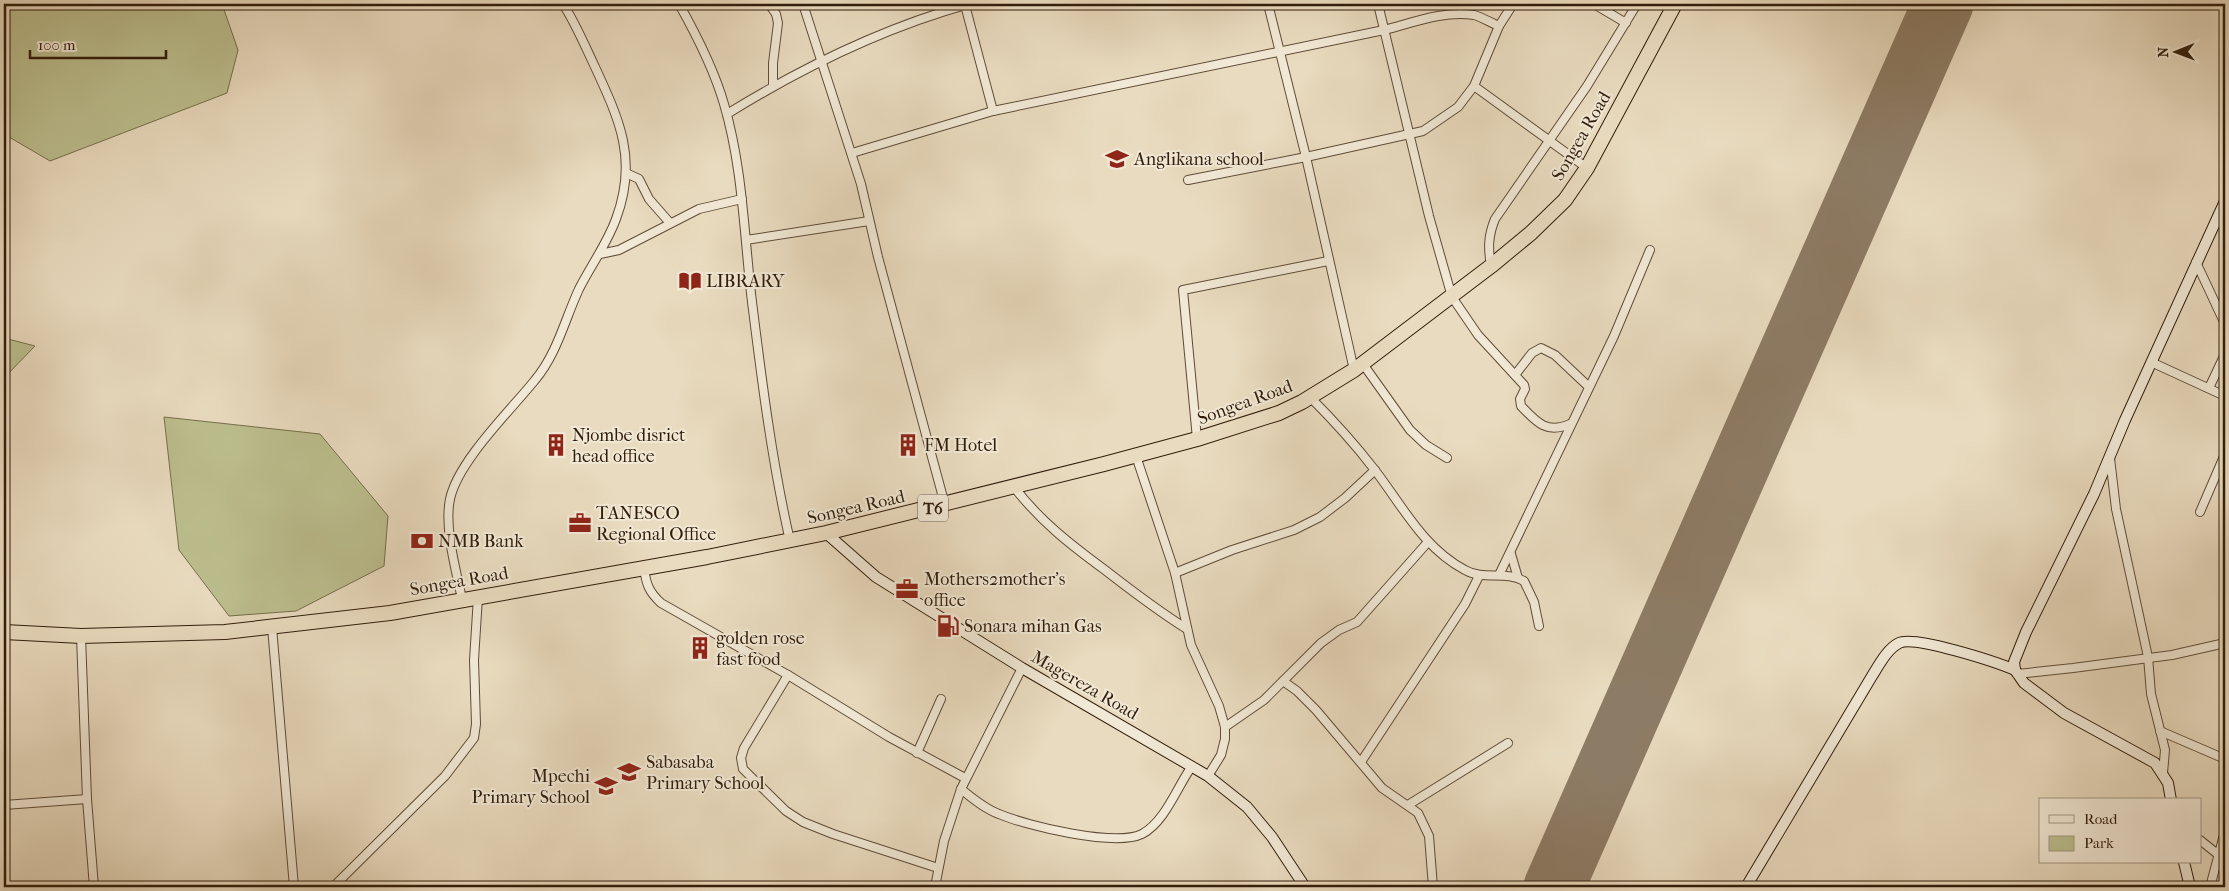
<svg xmlns="http://www.w3.org/2000/svg" width="2229" height="891" viewBox="0 0 2229 891" font-family="'IM FELL French Canon',serif">
  <style>
    .green { fill: #bcbe8e; stroke: #766e4c }
    .lines { fill: none; stroke-linecap: round; stroke-linejoin: round }
    .runway { stroke: #8d7c65; stroke-width: 61 }
    .street-casing { stroke: #5f4c38; stroke-width: 10 }
    .secondary-casing { stroke: #311d0b; stroke-width: 12 }
    .highway-casing { stroke: #311d0b; stroke-width: 16 }
    .street { stroke: #f1e8d5; stroke-width: 8 }
    .secondary { stroke: #f1e8d5; stroke-width: 10 }
    .highway { stroke: #e9dbbf; stroke-width: 14 }
    .labels { text-anchor: middle; stroke-width: 4; stroke-linejoin: round; paint-order: stroke }
    .shield { fill: #f1e8d5; stroke: #6b5a48; stroke-width: 1 }
    .shield-label { font-size: 16px; font-weight: bold; fill: #311d0b }
    .street-label { font-size: 18px; fill: #311d0b; stroke: #f1e8d5 }
    .poi-label { font-size: 18px; fill: #311d0b; stroke: #f1e8d5; text-anchor: start }
  </style>
  <rect width="100%" height="100%" fill="#e9dbbf"/>
  <filter id="stains"><feTurbulence type="fractalNoise" baseFrequency=".004" numOctaves="4"/><feColorMatrix values="0 0 0 0 .2 0 0 0 0 .09 0 0 0 0 .02 0 0 0 .5 -.17"/></filter>
  <radialGradient id="worn" r=".72"><stop offset=".6" stop-color="#630" stop-opacity="0"/><stop offset="1" stop-color="#630" stop-opacity=".3"/></radialGradient>
  <g class="green">
    <polygon points="4,4 222,4 238,50 227,93 50,161 4,134"/>
    <polygon points="4,338 35,346 4,378"/>
    <polygon points="164,417 320,434 388,516 384,566 296,611 229,616 179,550"/>
  </g>
  <g class="lines">
    <polyline class="runway" points="1554,887 1943,4"/>
    <defs>
      <g id="street">
        <path d="M679,4C697,36 714,69 724,104C743,168 744,236 752,302C762,382 772,462 790,541"/>
        <polyline points="769,4 776,14 778,23 773,63 773,85"/>
        <polyline points="803,4 861,184 878,257 945,505"/>
        <polyline points="1268,4 1306,157 1354,370"/>
        <path d="M1378,4L1429,216L1452,297L1478,335L1524,385L1525,389L1520,399L1521,406C1537,423 1547,434 1570,424"/>
        <polyline points="1594,4 1626,23"/>
        <polyline points="965,5 993,111"/>
        <polyline points="1474,86 1587,168"/>
        <path d="M727,114C803,67 883,28 969,4"/>
        <path d="M852,153L993,111L1384,30C1412,23 1444,10 1474,15C1482,17 1491,23 1499,26"/>
        <polyline points="626,173 639,179 649,199 670,223"/>
        <polyline points="1188,180 1306,157 1423,131 1458,107 1474,86 1499,26 1513,4"/>
        <polyline points="746,240 869,221"/>
        <polyline points="600,254 619,250 699,209 742,199"/>
        <polyline points="2196,262 2225,324"/>
        <path d="M1491,266C1488,248 1488,236 1495,219L1587,86L1637,4"/>
        <polyline points="2151,362 2225,396"/>
        <polyline points="1363,364 1410,430 1426,445 1447,458"/>
        <polyline points="1515,375 1532,353 1541,348 1555,355 1589,387"/>
        <polyline points="2209,388 2225,354"/>
        <path d="M1310,397C1333,420 1354,443 1374,469C1402,505 1423,548 1465,570C1484,581 1505,570 1524,581L1534,602L1539,626"/>
        <polyline points="1197,439 1183,290 1328,261"/>
        <polyline points="1136,456 1175,573 1191,645 1219,706 1225,727 1225,739 1221,755 1208,776"/>
        <polyline points="2110,458 2116,509 2148,657 2151,694 2165,750 2163,773"/>
        <path d="M1014,487C1040,521 1071,545 1105,570C1132,591 1158,611 1187,629"/>
        <polyline points="2200,512 2225,454"/>
        <polyline points="1511,554 1518,578"/>
        <path d="M644,568C646,584 649,592 661,603L788,675L889,737L965,778"/>
        <polyline points="1175,573 1232,550 1294,530 1320,517 1345,498 1375,470"/>
        <polyline points="1499,575 1614,336 1650,250"/>
        <path d="M462,599C456,570 444,528 450,499C458,461 511,410 535,380C557,354 565,319 579,289C591,265 607,244 616,219C638,160 620,121 595,67C585,46 576,24 563,4"/>
        <polyline points="272,627 294,887"/>
        <polyline points="81,636 87,799 94,887"/>
        <polyline points="2017,674 2073,668 2172,655 2225,643"/>
        <polyline points="788,675 744,748 741,758 743,769 786,811 803,822 833,834 938,868"/>
        <polyline points="1283,681 1297,691 1316,710 1382,788 1418,813 1429,836 1433,887"/>
        <polyline points="1225,727 1264,700 1321,643 1339,630 1357,622 1428,542"/>
        <polyline points="2160,731 2225,759"/>
        <polyline points="917,753 941,699"/>
        <polyline points="1361,762 1465,604 1479,576"/>
        <path d="M961,789C972,798 985,809 999,814C1027,826 1115,847 1142,834C1165,822 1177,787 1192,766"/>
        <polyline points="4,805 87,799"/>
        <polyline points="1408,805 1508,743"/>
        <polyline points="2200,840 2225,860"/>
        <polyline points="333,887 445,776 474,738 476,724 474,660 478,597"/>
        <polyline points="935,887 944,841 961,789 1022,668"/>
        <polyline points="2210,887 2225,831"/>
      </g>
      <g id="secondary">
        <polyline points="826,533 876,577 1022,668 1208,776 1247,807 1272,837 1305,887"/>
        <polyline points="2171,800 2168,783 2155,763 2064,713 2024,683 2015,670 2014,662 2026,632 2094,494 2125,420 2225,201"/>
        <polyline points="2184,862 2190,887"/>
        <path d="M1746,887L1872,676C1879,665 1887,649 1899,643C1914,635 1996,662 2015,670"/>
      </g>
      <polyline id="highway" points="4,632 81,636 225,632 390,613 707,557 826,533 1104,464 1197,439 1279,413 1302,402 1354,370 1491,266 1531,233 1565,200 1587,168 1675,4"/>
    </defs>
    <use href="#street" class="street-casing"/>
    <use href="#secondary" class="secondary-casing"/>
    <use href="#highway" class="highway-casing"/>
    <use href="#street" class="street"/>
    <use href="#secondary" class="secondary"/>
    <use href="#highway" class="highway"/>
  </g>
  <defs>
    <symbol id="school-bare" viewBox="-9 -9 18 18"><path d="M0-5L7-2L0 1L-7-2ZM-4 1L0 2.5L4 1V4Q0 6-4 4Z" fill="#8f2418" stroke="#f1e8d5" stroke-width="2.5" paint-order="stroke"/></symbol>
    <symbol id="library-bare" viewBox="-9 -9 18 18"><path d="M-6-4Q-3-5.5-.7-3.5V5Q-3 3-6 4ZM6-4Q3-5.5 .7-3.5V5Q3 3 6 4Z" fill="#8f2418" stroke="#f1e8d5" stroke-width="2.5" paint-order="stroke"/></symbol>
    <symbol id="building-bare" viewBox="-9 -9 18 18"><path d="M-4-6H4V6H1V3H-1V6H-4ZM-2.5-4.3h1.7v1.8h-1.7ZM.8-4.3h1.7v1.8H.8ZM-2.5-1h1.7V.8h-1.7ZM.8-1h1.7V.8H.8Z" fill="#8f2418" stroke="#f1e8d5" stroke-width="2.5" paint-order="stroke"/></symbol>
    <symbol id="office-bare" viewBox="-9 -9 18 18"><path d="M-6-3h4V-5.5h4V-3h4V5H-6ZM-1-4.5V-3h2v-1.5ZM-6 0V1H6V0Z" fill="#8f2418" stroke="#f1e8d5" stroke-width="2.5" paint-order="stroke"/></symbol>
    <symbol id="bank-bare" viewBox="-9 -9 18 18"><path d="M-6-4H6V4H-6ZM0-2.3a2.3 2.3 0 1 0 0 4.6a2.3 2.3 0 1 0 0-4.6Z" fill="#8f2418" stroke="#f1e8d5" stroke-width="2.5" paint-order="stroke"/></symbol>
    <symbol id="fuel-bare" viewBox="-9 -9 18 18"><path d="M-5.5-6h7V0h2V4h1.3V-2.5L3-4.5l.8-.8L6-3V5H2.5V1h-1V6h-7ZM-4.2-4.7v3.2H.2V-4.7Z" fill="#8f2418" stroke="#f1e8d5" stroke-width="2.5" paint-order="stroke"/></symbol>
  </defs>
  <g fill-rule="evenodd">
    <use href="#school-bare" x="1101" y="143" width="32" height="32"/>
    <use href="#library-bare" x="674" y="265" width="32" height="32"/>
    <use href="#building-bare" x="540" y="429" width="32" height="32"/>
    <use href="#building-bare" x="892" y="429" width="32" height="32"/>
    <use href="#office-bare" x="564" y="507" width="32" height="32"/>
    <use href="#bank-bare" x="406" y="525" width="32" height="32"/>
    <use href="#office-bare" x="891" y="573" width="32" height="32"/>
    <use href="#fuel-bare" x="932" y="610" width="32" height="32"/>
    <use href="#building-bare" x="684" y="632" width="32" height="32"/>
    <use href="#school-bare" x="613" y="756" width="32" height="32"/>
    <use href="#school-bare" x="590" y="770" width="32" height="32"/>
  </g>
  <g class="labels">
    <rect class="shield" x="918" y="494.5" width="30" height="27" rx="4"/>
    <g class="shield-label">
      <text x="933" y="514">T6</text>
    </g>
    <g class="street-label">
      <text transform="translate(1581 136) rotate(-60)" y="6">Songea Road</text>
      <text transform="translate(1245 402) rotate(-20)" y="6">Songea Road</text>
      <text transform="translate(856 507) rotate(-13)" y="6">Songea Road</text>
      <text transform="translate(459 581) rotate(-10)" y="6">Songea Road</text>
      <text transform="translate(1085 685) rotate(30)" y="6">Magereza Road</text>
    </g>
    <g class="poi-label">
      <text x="1134" y="165">Anglikana school</text>
      <text x="706" y="287">LIBRARY</text>
      <text x="572" y="441">Njombe disrict<tspan x="572" dy="21">head office</tspan></text>
      <text x="924" y="451">FM Hotel</text>
      <text x="596" y="519">TANESCO<tspan x="596" dy="21">Regional Office</tspan></text>
      <text x="438" y="547">NMB Bank</text>
      <text x="924" y="585">Mothers2mother's<tspan x="924" dy="21">office</tspan></text>
      <text x="964" y="632">Sonara mihan Gas</text>
      <text x="716" y="644">golden rose<tspan x="716" dy="21">fast food</tspan></text>
      <text x="646" y="768">Sabasaba<tspan x="646" dy="21">Primary School</tspan></text>
      <text x="590" y="782" text-anchor="end">Mpechi<tspan x="590" dy="21">Primary School</tspan></text>
    </g>
  </g>
  <rect width="2229" height="891" fill="none" stroke="#e9dbbf" stroke-width="20"/>
  <rect x="5" y="5" width="2219" height="881" fill="none" stroke="#311d0b" stroke-width="2.5"/>
  <rect x="10" y="10" width="2209" height="871" fill="none" stroke="#311d0b"/>
  <rect x="2039" y="798" width="162" height="65" fill="#f1e8d5" stroke="#a49784"/>
  <rect x="2049" y="815" width="25" height="8" fill="#f1e8d5" stroke="#a49784"/>
  <text x="2084" y="824" font-size="15" fill="#311d0b">Road</text>
  <rect x="2049" y="836" width="25" height="15" fill="#bcbe8e" stroke="#a49784"/>
  <text x="2084" y="848" font-size="15" fill="#311d0b">Park</text>
  <g transform="translate(2176 52) rotate(269)" stroke="#f1e8d5" stroke-width="4" paint-order="stroke">
  <path d="M0-4L9 19L0 12L-9 19Z" fill="#311d0b"/>
  <text y="-8" font-size="14" font-weight="bold" text-anchor="middle" fill="#311d0b">N</text>
  </g>
  <path d="M30 50v8h136v-8" fill="none" stroke="#311d0b" stroke-width="2.5"/>
  <text x="38" y="50" font-size="15" fill="#311d0b" stroke="#f1e8d5" stroke-width="4" paint-order="stroke">100 m</text>
  <rect width="100%" height="100%" filter="url(#stains)"/>
  <rect width="100%" height="100%" fill="url(#worn)"/>
</svg>
